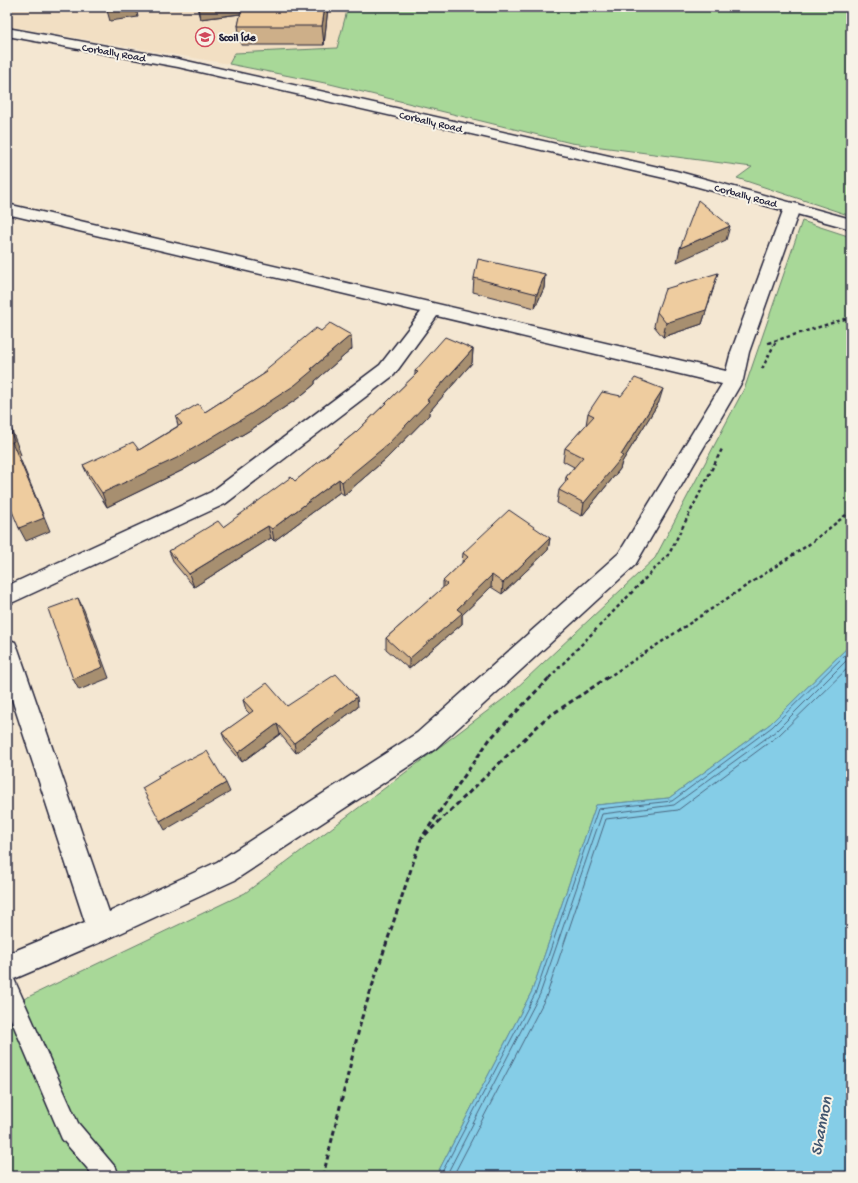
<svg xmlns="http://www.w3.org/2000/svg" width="858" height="1183" viewBox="0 0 858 1183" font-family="'Gochi Hand',sans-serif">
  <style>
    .built { fill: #f2dfc3 }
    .green { fill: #a8d898; stroke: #657d6a }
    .water { fill: #85cde7; stroke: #5d89a2 }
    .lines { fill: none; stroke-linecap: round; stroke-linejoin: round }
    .shore { stroke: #4a6680; stroke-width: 1 }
    .lane-casing { stroke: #22223b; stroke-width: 3 }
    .street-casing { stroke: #22223b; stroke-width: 3 }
    .secondary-casing { stroke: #22223b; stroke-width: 3 }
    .path-far1 { stroke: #22223b; stroke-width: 2.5; stroke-dasharray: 3.5 3; stroke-linecap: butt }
    .path { stroke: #22223b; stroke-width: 3; stroke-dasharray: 5 3.5; stroke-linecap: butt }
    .lane { fill: #f7f3e8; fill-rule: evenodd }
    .street { fill: #f7f3e8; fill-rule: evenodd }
    .secondary { fill: #f7f3e8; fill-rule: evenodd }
    .wall { fill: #cdaf89; stroke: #22223b }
    .shaded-wall { fill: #a78f6f; stroke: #22223b }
    .building { fill: #eecc9f; stroke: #22223b }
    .labels { text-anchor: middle; stroke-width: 4; stroke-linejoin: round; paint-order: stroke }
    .far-poi-label { font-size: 11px; font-weight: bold; fill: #22223b; stroke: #f7f3e8; text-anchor: start }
    .far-street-label { font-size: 11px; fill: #22223b; stroke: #f7f3e8 }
    .near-water-label { font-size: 17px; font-style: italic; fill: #40556f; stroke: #f7f3e8 }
  </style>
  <rect width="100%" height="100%" fill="#f4e7d2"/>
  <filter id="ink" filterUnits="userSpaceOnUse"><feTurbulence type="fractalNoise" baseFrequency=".025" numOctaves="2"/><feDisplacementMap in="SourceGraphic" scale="8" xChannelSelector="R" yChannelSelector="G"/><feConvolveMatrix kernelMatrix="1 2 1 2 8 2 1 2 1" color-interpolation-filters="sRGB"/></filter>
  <g filter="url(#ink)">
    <polygon class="built" points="7,7 348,7 337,48 235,53 229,64 7,26"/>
    <g class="green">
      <polygon points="348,7 851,7 851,216 737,178 752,167 571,143 330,84 229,64 235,53 337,48"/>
      <polygon points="802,221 851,237 851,644 770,724 669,798 596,805 532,991 436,1176 7,1176 7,1007 245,893 510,694 655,558 745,387"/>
    </g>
    <polygon class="water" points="851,644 851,1176 436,1176 532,991 596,805 669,798 770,724"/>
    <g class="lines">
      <g class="shore">
        <polyline points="440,1176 536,992 598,809 672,801 772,727 851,649"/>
        <polyline points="446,1176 540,994 602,814 674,805 776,731 851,656"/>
        <polyline points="453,1176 546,997 606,819 678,810 779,735 851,665"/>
      </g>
      <defs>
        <polygon id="lane" points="7,976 14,979 78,1123 116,1168 119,1176 94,1176 62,1139 7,1010"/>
        <polygon id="street" points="792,203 798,204 800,208 749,352 743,380 635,565 435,749 235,880 110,938 7,982 7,954 85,922 7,684 7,639 15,642 18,649 109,912 217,862 417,733 619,553 722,384 437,316 394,375 225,504 7,605 7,586 211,492 380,365 421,312 7,214 7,204 726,371 731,352 784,208 786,204"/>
        <polygon id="secondary" points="7,28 178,59 676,171 851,219 851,229 673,180 178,67 7,36"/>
      </defs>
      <use href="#lane" class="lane-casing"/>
      <use href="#street" class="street-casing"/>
      <use href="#secondary" class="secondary-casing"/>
      <g class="path-far1">
        <polyline points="768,343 851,317"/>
        <polyline points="762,369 776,341"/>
        <polyline points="549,678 669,554 723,447"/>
        <polyline points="607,678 808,545 851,511"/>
      </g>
      <g class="path">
        <polyline points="424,834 490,739 550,677"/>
        <polyline points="323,1176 362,1017 421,839 545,719 608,677"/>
      </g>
      <use href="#lane" class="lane"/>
      <use href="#street" class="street"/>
      <use href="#secondary" class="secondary"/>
    </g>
    <g class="wall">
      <polygon points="197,7 328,7 324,45 241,45 238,26 241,14 200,19"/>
      <polygon points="545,274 544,288 535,308 473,292 474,278"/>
      <polygon points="714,287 702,324 663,337 654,326 657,312"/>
      <polygon points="321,331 352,349 315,381 315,384 297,399 252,429 183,470 107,507 89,478 83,465 139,450 178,426 176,417 205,412 264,374 264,371"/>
      <polygon points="473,349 472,363 429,412 429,415 387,458 344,495 340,492 274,541 271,538 194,587 174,563 169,551 223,527 295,481 356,432 415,375 415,371"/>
      <polygon points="621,396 659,402 622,462 620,469 582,516 557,503 559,490 565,483 566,477 574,467 563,461 565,448 586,425 588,413"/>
      <polygon points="550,538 548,550 502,594 491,587 462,615 462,624 409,669 386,649 386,638 443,588 443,581 462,563 463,553"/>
      <polygon points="243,700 287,706 358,707 296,753 280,734 242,762 226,743 222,733 250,714 246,710"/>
    </g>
    <g class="shaded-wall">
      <polygon points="106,7 136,7 138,17 110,21"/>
      <polygon points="198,7 247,7 248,13 200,19"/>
      <polygon points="325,7 328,7 324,45 322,26"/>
      <polygon points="730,226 726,240 677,262 680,248"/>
      <polygon points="718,273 702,324 663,337 666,323"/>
      <polygon points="545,274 544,288 535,308 537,294"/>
      <polygon points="351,335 352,349 315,381 315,384 297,399 252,429 183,470 107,507 102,493 311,369"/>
      <polygon points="473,349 472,363 429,412 429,415 387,458 344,495 342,482 427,400"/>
      <polygon points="663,389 659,402 622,462 620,469 582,516 584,503 621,455"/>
      <polygon points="7,417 21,455 19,456 50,531 26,541 19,528 12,442 7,421"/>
      <polygon points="339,479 340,492 274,541 272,529"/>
      <polygon points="268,526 271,538 194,587 189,574"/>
      <polygon points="550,538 548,550 502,594 503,583"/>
      <polygon points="492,575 491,587 462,615 462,624 409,669 409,659 457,609"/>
      <polygon points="78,598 84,610 109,678 79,690 73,679"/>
      <polygon points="357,697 358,707 296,753 294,743"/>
      <polygon points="277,724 280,734 242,762 238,753"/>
      <polygon points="226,783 230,792 165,830 160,821"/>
    </g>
    <g class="building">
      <polygon points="242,7 325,7 322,26 238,26"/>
      <polygon points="698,200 730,226 680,248"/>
      <polygon points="478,259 545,274 537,294 474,278"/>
      <polygon points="718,273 706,310 666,323 657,312 665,289"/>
      <polygon points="330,323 351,335 311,369 313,370 295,385 249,415 179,457 102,493 83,465 133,442 139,450 182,424 176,417 198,404 205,412 267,372 264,371 316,328 321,331"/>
      <polygon points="445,337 473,349 427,400 429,401 387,445 342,482 339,479 272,529 268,526 189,574 169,551 218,521 223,527 291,477 295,481 356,432 418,372 415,371"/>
      <polygon points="635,378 663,389 621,455 623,456 584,503 559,490 568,479 566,477 583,457 565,448 594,416 588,413 602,392 621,396"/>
      <polygon points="7,421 14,441 12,442 44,518 19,528 7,499"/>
      <polygon points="509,510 550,538 503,583 492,575 457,609 462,613 409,659 386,638 447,584 443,581 468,557 463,553"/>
      <polygon points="78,598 103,667 73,679 48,609"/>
      <polygon points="336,674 357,697 294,743 277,724 238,753 222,733 253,711 243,700 267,683 287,706"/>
      <polygon points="207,751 226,783 160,821 142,788 159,778 157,776 190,758 191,759"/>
    </g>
  </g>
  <defs>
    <symbol id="school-ring" viewBox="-11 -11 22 22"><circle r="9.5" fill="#f7f3e8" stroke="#d1495b" stroke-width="1.5"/><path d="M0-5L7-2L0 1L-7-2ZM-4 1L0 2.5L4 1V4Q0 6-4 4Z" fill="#d1495b"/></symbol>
  </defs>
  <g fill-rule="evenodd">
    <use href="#school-ring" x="194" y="26" width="22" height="22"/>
  </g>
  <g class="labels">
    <g class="far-poi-label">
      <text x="219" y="41">Scoil Íde</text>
    </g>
    <g class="far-street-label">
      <text transform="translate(114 52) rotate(10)" y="4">Corbally Road</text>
      <text transform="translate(431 121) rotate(13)" y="4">Corbally Road</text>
      <text transform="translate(746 195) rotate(15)" y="4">Corbally Road</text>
    </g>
    <g class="near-water-label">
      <text transform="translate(820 1126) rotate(-79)" y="6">Shannon</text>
    </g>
  </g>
  <rect width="858" height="1183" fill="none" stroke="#f7f3e8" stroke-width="24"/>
  <rect x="12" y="12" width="834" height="1159" fill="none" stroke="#22223b" stroke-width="1.5" filter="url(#ink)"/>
</svg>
